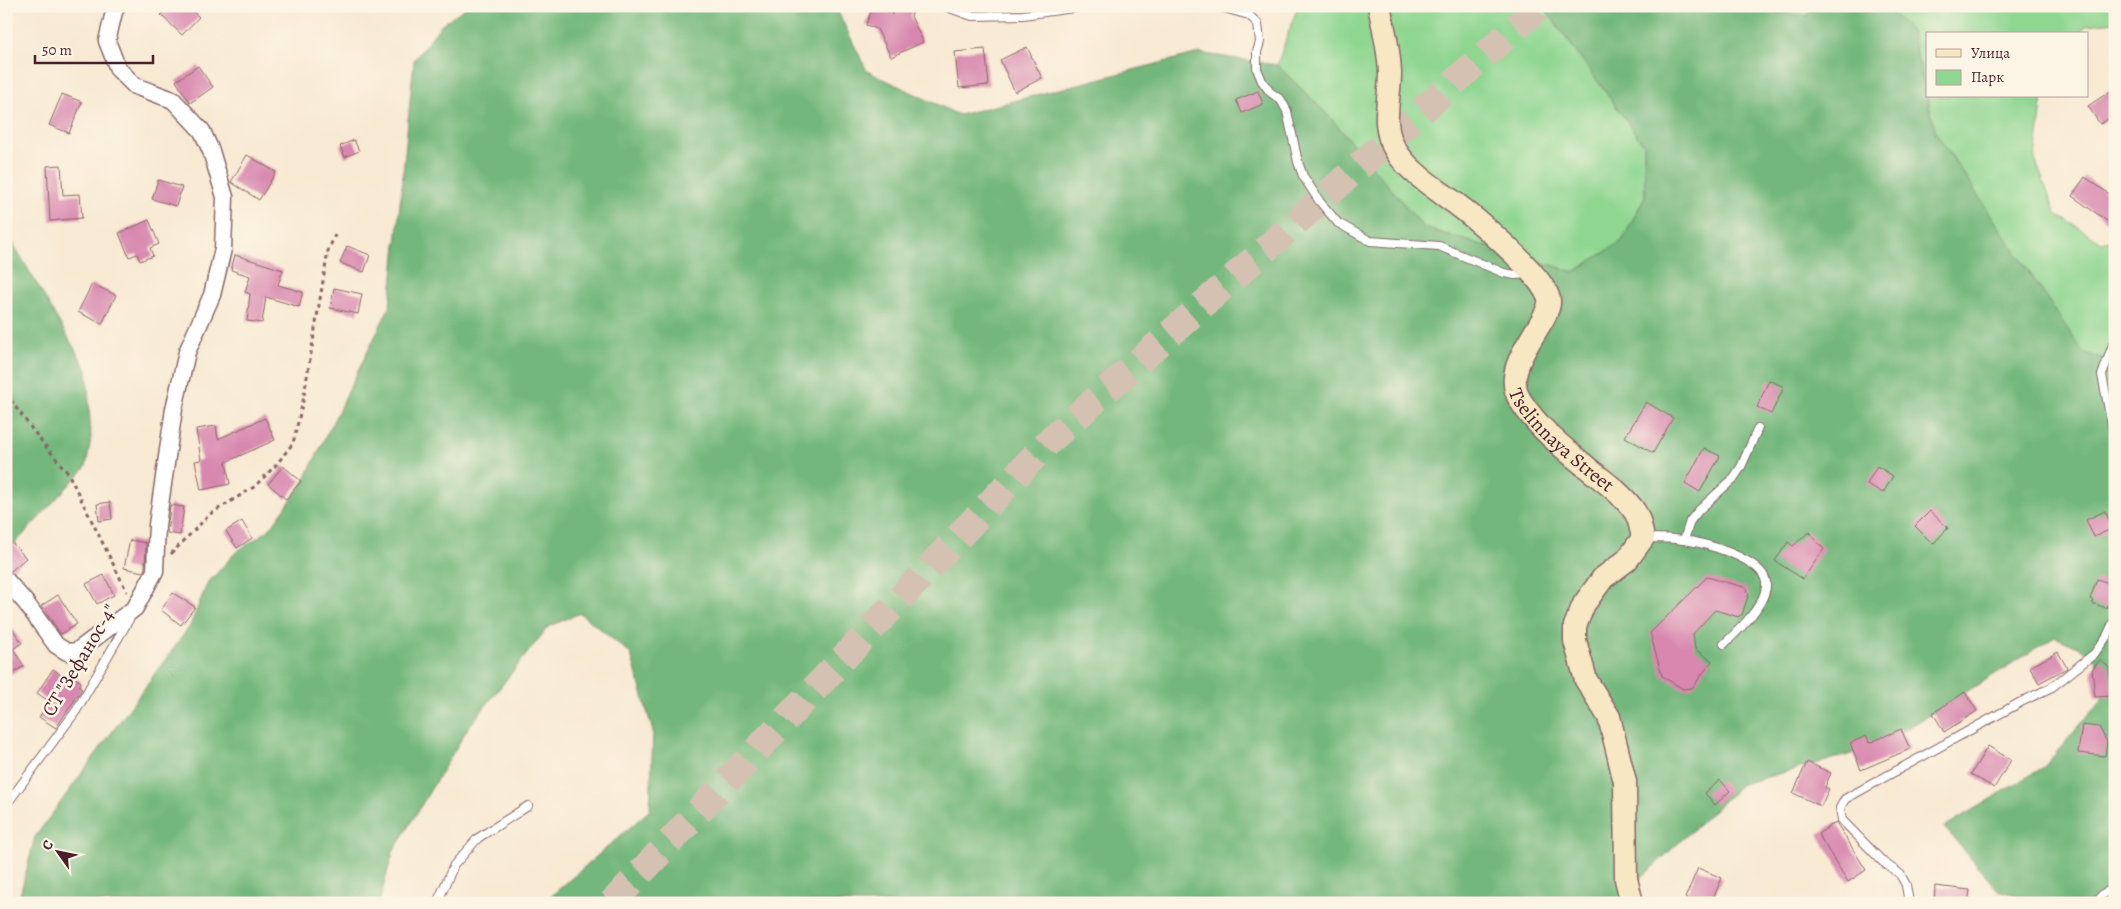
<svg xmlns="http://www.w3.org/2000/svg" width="2121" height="909" viewBox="0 0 2121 909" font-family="Alegreya,serif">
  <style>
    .green { fill: #8fd691; stroke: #6c7a5e }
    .forest { fill: #73b77b; stroke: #5e6b53 }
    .building { fill: #d888af }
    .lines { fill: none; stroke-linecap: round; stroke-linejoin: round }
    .highway-tunnel { stroke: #d5c1b1; stroke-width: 28; stroke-dasharray: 28 14; stroke-linecap: butt }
    .lane-casing { stroke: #876666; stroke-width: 10 }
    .street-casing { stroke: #876666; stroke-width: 19 }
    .secondary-casing { stroke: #876666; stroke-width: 25 }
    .path { stroke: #876666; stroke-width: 3; stroke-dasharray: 4 4; stroke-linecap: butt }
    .lane { stroke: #fff; stroke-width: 8 }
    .street { stroke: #fff; stroke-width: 16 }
    .secondary { stroke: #f7e8c3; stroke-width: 22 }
    .labels { text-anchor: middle; stroke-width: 5; stroke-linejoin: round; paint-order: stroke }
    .street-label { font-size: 20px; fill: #4a1f2b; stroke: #fcf5e5 }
  </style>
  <rect width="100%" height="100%" fill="#fcf5e5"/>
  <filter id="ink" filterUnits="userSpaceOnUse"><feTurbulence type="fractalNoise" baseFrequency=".02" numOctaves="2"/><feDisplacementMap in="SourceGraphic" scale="10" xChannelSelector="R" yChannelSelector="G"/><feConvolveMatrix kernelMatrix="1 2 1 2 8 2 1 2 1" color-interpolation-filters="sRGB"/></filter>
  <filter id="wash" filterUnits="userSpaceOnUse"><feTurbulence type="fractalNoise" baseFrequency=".0096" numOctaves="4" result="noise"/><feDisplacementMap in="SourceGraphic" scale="20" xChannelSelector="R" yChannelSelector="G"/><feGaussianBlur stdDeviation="1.12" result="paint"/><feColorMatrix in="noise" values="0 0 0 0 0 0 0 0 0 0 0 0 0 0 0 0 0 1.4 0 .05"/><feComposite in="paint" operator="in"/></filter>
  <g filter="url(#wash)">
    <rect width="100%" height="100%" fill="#f8e9d3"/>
    <g class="green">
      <polygon points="1298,6 1543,6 1644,145 1645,196 1622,242 1574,272 1424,228 1329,116 1277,65"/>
      <polygon points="1763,6 1816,6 1807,16 1777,13"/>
      <polygon points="1886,6 2115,6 2115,22 2086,25 2080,34 1927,34 1927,96 2043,96 2035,159 2056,214 2102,242 2115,241 2115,364 2083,353 1936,133 1911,32"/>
    </g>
    <g class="forest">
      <polygon points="468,6 835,6 867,71 959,115 1199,53 1277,65 1329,116 1424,228 1574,272 1622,241 1645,196 1644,145 1543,6 1763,6 1777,13 1807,16 1816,6 1886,6 1911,31 1936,133 2083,352 2115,364 2115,903 2041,903 1998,890 1944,827 2044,767 2104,697 2094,654 2055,637 1877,747 1742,784 1643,876 1622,903 543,903 650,810 653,732 631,654 580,613 548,627 468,728 393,852 379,903 18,903 35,837 190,626 207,584 236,552 269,530 302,485 390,306 414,60 442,24"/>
      <polygon points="6,231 87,370 91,438 86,467 6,553"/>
    </g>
    <g id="blocks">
      <g class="building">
        <polygon points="168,6 187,6 199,17 182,35 161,15"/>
        <polygon points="873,6 893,14 897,6 916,6 911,16 923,42 891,57 877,29 866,25"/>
        <polygon points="1027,47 1042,78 1015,92 1000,60"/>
        <polygon points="985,49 989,85 959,88 955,52"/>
        <polygon points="198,66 213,87 190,103 176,81"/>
        <polygon points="2115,88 2115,115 2100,124 2088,106"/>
        <polygon points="1258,91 1263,104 1242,113 1236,100"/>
        <polygon points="62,94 82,102 69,133 49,125"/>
        <polygon points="354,140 359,151 345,157 340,146"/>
        <polygon points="247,155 276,172 259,200 231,182"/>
        <polygon points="61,165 63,195 80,194 82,218 50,221 47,166"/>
        <polygon points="2085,177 2115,198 2115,216 2110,223 2072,196"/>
        <polygon points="158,180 182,187 176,206 152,199"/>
        <polygon points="149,220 159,244 150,248 153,256 140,261 137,254 129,257 119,233"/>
        <polygon points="347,246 370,255 364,272 340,263"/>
        <polygon points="235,255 283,270 278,285 303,292 299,307 266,297 262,323 247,321 250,294 245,292 250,276 231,270"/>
        <polygon points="92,284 116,295 102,324 78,312"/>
        <polygon points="334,288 362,294 358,314 330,308"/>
        <polygon points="1769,380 1784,387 1771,414 1757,407"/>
        <polygon points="1646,402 1673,418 1653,453 1625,437"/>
        <polygon points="265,418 275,440 226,462 230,484 201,490 195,461 201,460 196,429 216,426 218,439"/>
        <polygon points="1704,448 1720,456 1700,492 1685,483"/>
        <polygon points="283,466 301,481 286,499 268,484"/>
        <polygon points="1877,466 1893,476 1883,493 1867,484"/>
        <polygon points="110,502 112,519 99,521 97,504"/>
        <polygon points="170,505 184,507 180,535 167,533"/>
        <polygon points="1930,511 1948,528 1933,544 1915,526"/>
        <polygon points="2105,511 2113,528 2094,537 2086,520"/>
        <polygon points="242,521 252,538 237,548 226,531"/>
        <polygon points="1809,532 1824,549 1803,579 1775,561 1788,542 1793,546"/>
        <polygon points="6,536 26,558 11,571 6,570"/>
        <polygon points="130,540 146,543 145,568 143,572 124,568"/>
        <polygon points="104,575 114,595 97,604 86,584"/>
        <polygon points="1707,577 1747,588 1746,592 1749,593 1742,615 1740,615 1739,617 1715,610 1693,634 1695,649 1712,661 1692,688 1683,689 1662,676 1650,633"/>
        <polygon points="2097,579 2115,585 2115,600 2112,607 2107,605 2106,608 2092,603 2093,600 2090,599"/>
        <polygon points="173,593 195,607 181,625 161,610"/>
        <polygon points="58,595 77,624 61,634 41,606"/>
        <polygon points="6,619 22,643 13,649 24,666 6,677"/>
        <polygon points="2058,652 2067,668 2039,683 2030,667"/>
        <polygon points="2100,660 2109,667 2112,696 2095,697 2092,670"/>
        <polygon points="53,669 68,680 71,675 81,682 79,687 82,689 56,728 39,717 50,702 37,693"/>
        <polygon points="1965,692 1977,711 1944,732 1933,713"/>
        <polygon points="2082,725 2099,727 2107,742 2105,756 2078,753"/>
        <polygon points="1901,729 1910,749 1861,770 1850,743 1867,736 1869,743"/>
        <polygon points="1988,746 2011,760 1994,788 1971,774"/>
        <polygon points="1807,762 1831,773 1825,787 1829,789 1821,806 1793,793"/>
        <polygon points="1720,780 1730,791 1715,805 1705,793"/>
        <polygon points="1836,822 1866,870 1848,882 1818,834"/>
        <polygon points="1698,868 1722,878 1711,903 1696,903 1685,898"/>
        <polygon points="1935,886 1970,890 1968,903 1934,903"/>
      </g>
    </g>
  </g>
  <g filter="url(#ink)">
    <use href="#blocks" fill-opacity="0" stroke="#876666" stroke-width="1"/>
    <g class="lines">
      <polyline class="highway-tunnel" points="612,903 1049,441 1540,6"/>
      <defs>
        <g id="lane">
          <polyline points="944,6 972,16 1023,15 1088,6"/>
          <polyline points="1217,6 1249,15 1258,24 1260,42 1257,52 1257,69 1262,81 1270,92 1281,100 1287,111 1298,162 1303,176 1320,202 1338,223 1370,241 1439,246 1504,273 1515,275 1528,274"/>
          <polyline points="2115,339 2102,375 2115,440"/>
          <path d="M1645,538C1657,538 1671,538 1683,540C1703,542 1763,559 1766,582C1768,603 1738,631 1724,644"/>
          <polyline points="1684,540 1690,521 1699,510 1733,479 1741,467 1758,428"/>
          <polyline points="6,805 76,711 131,616"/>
          <polyline points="437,903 454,865 478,838 528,806"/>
          <polyline points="1909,903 1906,885 1900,874 1883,862 1842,820 1840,808 1845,799 2021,702 2052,687 2094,654 2107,636 2115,619"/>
          <polyline points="2095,903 2104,893 2115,889"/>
        </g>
        <polyline id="street" points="6,580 26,603 56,645 67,652 77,651 135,608 155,571 157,525 174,409 187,352 212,295 223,249 225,197 211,151 202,131 173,100 135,86 118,69 107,41 114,12 117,6"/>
        <g id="secondary">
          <path id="s1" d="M1379,6C1384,28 1389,50 1390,73C1390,100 1380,126 1396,151C1410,173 1435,188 1455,203C1479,221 1537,270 1548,296C1558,317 1497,362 1520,400C1538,429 1568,452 1595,474C1609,485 1625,497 1635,512C1640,519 1641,530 1643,538L1627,560L1603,578L1584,604L1575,626V641L1586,680L1609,717L1625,782L1626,879L1632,903"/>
        </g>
      </defs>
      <use href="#lane" class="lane-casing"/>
      <use href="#street" class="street-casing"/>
      <use href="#secondary" class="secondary-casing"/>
      <g class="path">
        <polyline points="6,394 38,437 68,473 127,592"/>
        <polyline points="171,554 210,514 254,487 276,465 293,443 303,401 328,251 335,235"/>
      </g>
      <use href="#lane" class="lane"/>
      <use href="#street" class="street"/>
      <use href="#secondary" class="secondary"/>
    </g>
  </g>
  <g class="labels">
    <g class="street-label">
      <text dy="7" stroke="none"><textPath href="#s1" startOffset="530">Tselinnaya Street</textPath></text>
      <text transform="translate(79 660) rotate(-59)" y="7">СТ "Зефанос-4"</text>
    </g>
  </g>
  <rect width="2121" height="909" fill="none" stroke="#fcf5e5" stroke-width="25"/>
  <rect x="1926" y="32" width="162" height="65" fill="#fcf5e5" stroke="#b59f9b"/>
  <rect x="1936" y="49" width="25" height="8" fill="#f7e8c3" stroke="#b59f9b"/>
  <text x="1971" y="58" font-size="15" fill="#4a1f2b">Улица</text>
  <rect x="1936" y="70" width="25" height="15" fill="#8fd691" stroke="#b59f9b"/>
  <text x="1971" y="82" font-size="15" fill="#4a1f2b">Парк</text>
  <g transform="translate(58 852) rotate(303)" stroke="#fcf5e5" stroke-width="4" paint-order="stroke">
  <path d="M0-4L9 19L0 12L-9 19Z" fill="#4a1f2b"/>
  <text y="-8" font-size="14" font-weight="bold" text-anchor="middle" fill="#4a1f2b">С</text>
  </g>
  <path d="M35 55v8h118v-8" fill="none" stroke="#4a1f2b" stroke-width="2.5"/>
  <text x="42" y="55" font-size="15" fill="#4a1f2b" stroke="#fcf5e5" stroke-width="4" paint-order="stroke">50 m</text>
</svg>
